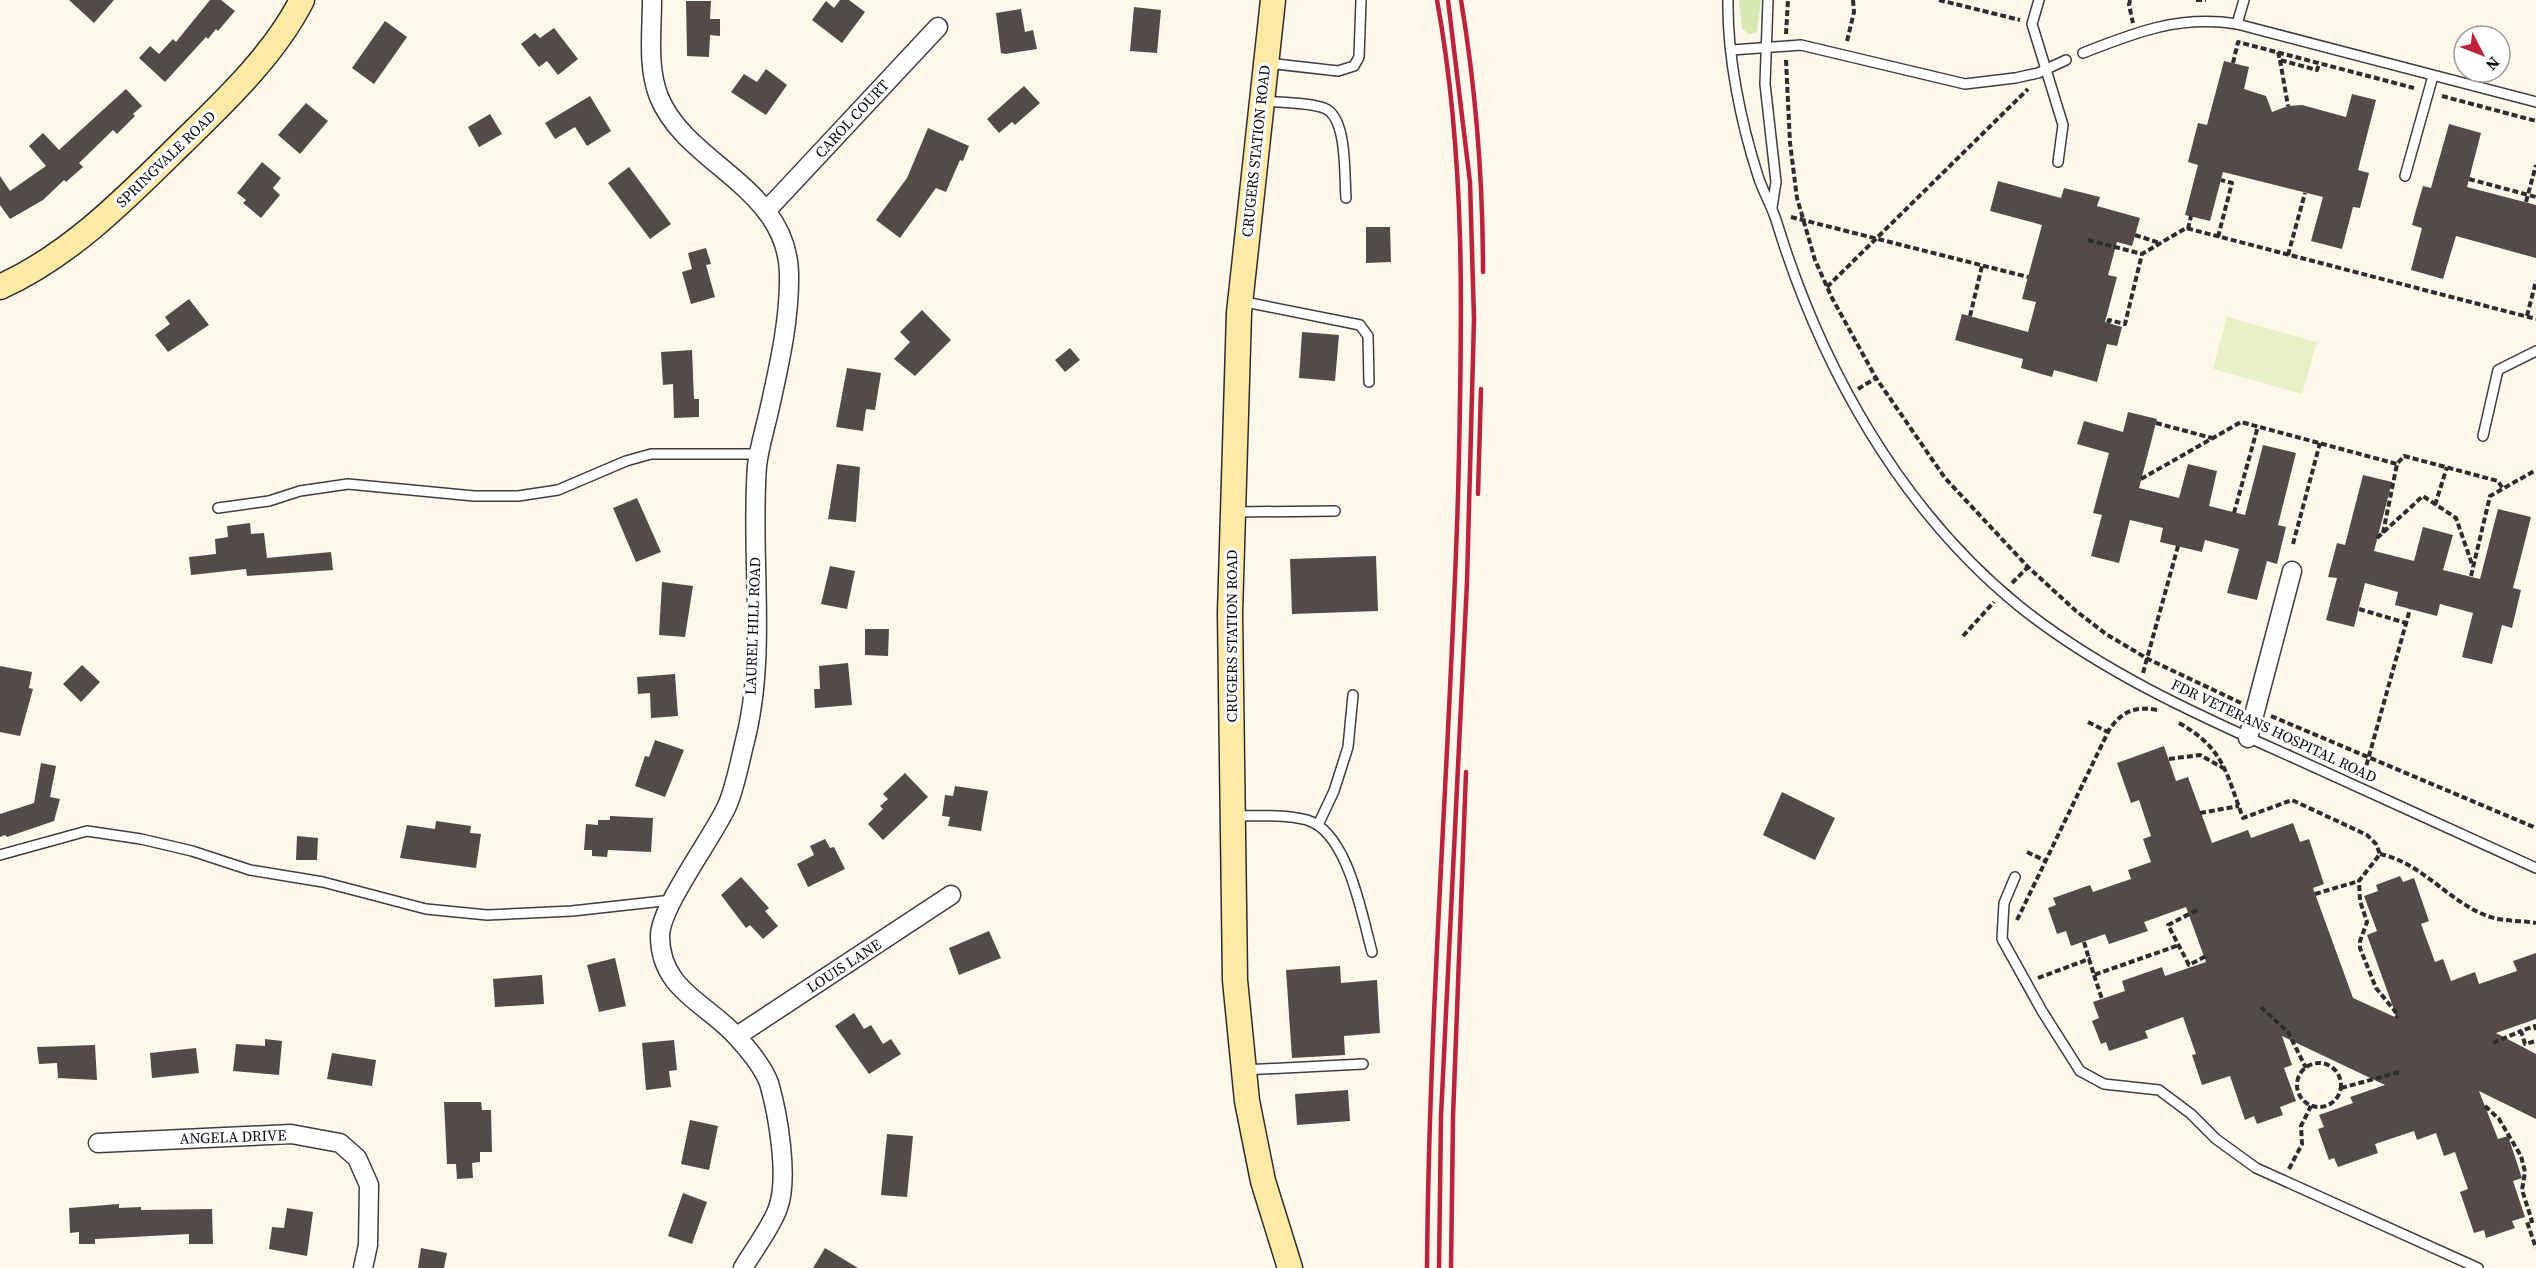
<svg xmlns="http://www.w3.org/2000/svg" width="2536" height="1268" viewBox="0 0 2536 1268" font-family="'Source Serif 4',serif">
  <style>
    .green { fill: #d6e9b4 }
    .pitch { fill: #e7f0c6 }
    .building { fill: #544b48 }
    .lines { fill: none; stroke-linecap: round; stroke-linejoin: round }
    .lane-casing { stroke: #3e3e3e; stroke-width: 12 }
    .street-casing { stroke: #3e3e3e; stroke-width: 21 }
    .secondary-casing { stroke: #2d2d2d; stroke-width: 27 }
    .path { stroke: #2d2d2d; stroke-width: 4; stroke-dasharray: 6 3; stroke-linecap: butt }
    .lane { stroke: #fff; stroke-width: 9 }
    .street { stroke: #fff; stroke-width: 18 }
    .secondary { stroke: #ffeaa5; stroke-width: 24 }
    .rail { stroke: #bd223b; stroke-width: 4.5 }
    .labels { text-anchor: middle; stroke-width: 6; stroke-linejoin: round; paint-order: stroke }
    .street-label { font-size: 15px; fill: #0b0b0b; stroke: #fff }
  </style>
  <rect width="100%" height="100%" fill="#fff8ea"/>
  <polygon class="green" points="1739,0 1761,0 1757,32 1749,34 1742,29"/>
  <polygon class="pitch" points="2227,317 2317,342 2302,394 2213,369"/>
  <g class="building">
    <polygon points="69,0 114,0 94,23"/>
    <polygon points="210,0 221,0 235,11 218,31 216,29 208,39 206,37 165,82 139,58 150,46 159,54 173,39 176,42"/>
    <polygon points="840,0 849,0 865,12 842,43 812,20 826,1 834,8"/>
    <polygon points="686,1 711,1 710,19 720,19 720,36 710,35 709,57 687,56"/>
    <polygon points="1134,7 1161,10 1157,53 1130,51"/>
    <polygon points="1021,9 1025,32 1033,30 1037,49 1005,54 1001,53 996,13"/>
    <polygon points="385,21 407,37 374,84 352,68"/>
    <polygon points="554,28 578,59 558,75 547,61 539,67 521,44 535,33 540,38"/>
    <polygon points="2224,61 2249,67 2244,89 2266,96 2272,112 2288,106 2302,105 2346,117 2352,94 2376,100 2358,170 2369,173 2360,208 2353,207 2342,249 2311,241 2323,197 2223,172 2210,221 2185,215 2198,165 2188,162 2198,123 2207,125"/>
    <polygon points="766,69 787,85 766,115 731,92 744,74 757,82"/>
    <polygon points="1024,86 1040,103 1015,125 1012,122 999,133 987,119"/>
    <polygon points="126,89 142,106 133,114 135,116 117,134 113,130 79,163 83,167 66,182 64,180 43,200 10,219 0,205 0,176 10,191 46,166 29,146 43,133 59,150"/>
    <polygon points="590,96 611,131 587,146 575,127 555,139 545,123"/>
    <polygon points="306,103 328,121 300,154 278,135"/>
    <polygon points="490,114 502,134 479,147 468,127"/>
    <polygon points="2449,124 2481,133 2467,187 2536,205 2536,258 2456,236 2443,279 2411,270 2422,228 2412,225 2416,210 2423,186 2431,188"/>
    <polygon points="928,128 969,146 963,161 960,160 946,192 936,188 900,238 876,220 907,178"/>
    <polygon points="262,162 281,178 273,188 280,195 261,218 243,203 246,200 237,193"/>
    <polygon points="629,167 671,224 650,239 608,183"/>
    <polygon points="1998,181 2061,198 2064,188 2100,197 2097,206 2140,218 2132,246 2117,242 2108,275 2117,277 2105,322 2122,327 2117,346 2107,344 2097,382 2054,370 2052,377 2021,368 2023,359 1955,340 1962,314 2028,332 2036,302 2022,299 2042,225 1990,211"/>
    <polygon points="1366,227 1390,227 1391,262 1366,263"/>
    <polygon points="706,248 711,264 706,265 715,297 691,304 682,272 692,269 688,253"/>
    <polygon points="189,299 209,325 168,352 155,335 170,324 165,317"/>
    <polygon points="922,310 951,340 915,376 894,359 910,342 900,332"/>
    <polygon points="1302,332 1339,335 1335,381 1299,378"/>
    <polygon points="1070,348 1080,360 1065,372 1055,360"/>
    <polygon points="692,350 694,399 699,399 699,417 674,418 673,384 663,385 661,352"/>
    <polygon points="847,368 881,373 875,410 866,409 863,431 836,427"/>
    <polygon points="2128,412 2157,419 2139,488 2179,498 2188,464 2217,471 2209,506 2245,515 2263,445 2296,453 2278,525 2286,527 2277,564 2267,561 2257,600 2227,593 2239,549 2205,540 2202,552 2160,542 2163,528 2130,520 2119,563 2091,556 2102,515 2093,513 2109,453 2077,444 2084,421 2123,432"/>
    <polygon points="837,464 860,467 856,522 828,519"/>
    <polygon points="2363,475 2392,482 2374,551 2414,561 2423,527 2453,535 2443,570 2480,579 2498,509 2531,517 2513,588 2521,590 2512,628 2502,625 2492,664 2462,657 2473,613 2440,604 2437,616 2395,605 2398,592 2365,583 2354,627 2326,620 2337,578 2328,577 2332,562 2337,543 2345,545"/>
    <polygon points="637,498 661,552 636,562 613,508"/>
    <polygon points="250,523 251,534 264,533 267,558 331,552 333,570 247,576 246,569 191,575 189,557 216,554 215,539 228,537 227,526"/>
    <polygon points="1376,556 1378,611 1292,614 1290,559"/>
    <polygon points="830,566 855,571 847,609 821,604"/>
    <polygon points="662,582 693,586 685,637 659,635"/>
    <polygon points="865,629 889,629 888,656 865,655"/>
    <polygon points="848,663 852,705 815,708 814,689 820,689 819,666"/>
    <polygon points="82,665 100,682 81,702 63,684"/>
    <polygon points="0,666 32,672 29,688 33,689 20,736 0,732"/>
    <polygon points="675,674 678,716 651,718 650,693 638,694 637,677"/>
    <polygon points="655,740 684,750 665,797 635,786 645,756 649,757"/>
    <polygon points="2164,746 2176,781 2188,777 2212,843 2248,830 2251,838 2293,823 2300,842 2309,839 2324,884 2313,888 2353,998 2397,1018 2367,935 2377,931 2364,896 2378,891 2376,885 2400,876 2403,882 2414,878 2429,921 2421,924 2435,962 2443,959 2451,981 2475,972 2479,984 2517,971 2513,961 2536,953 2536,1019 2496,1033 2536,1054 2536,1119 2479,1091 2498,1139 2508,1136 2522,1178 2513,1181 2525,1217 2512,1221 2515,1228 2486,1238 2484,1230 2474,1233 2460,1192 2468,1189 2455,1152 2444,1156 2436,1133 2417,1140 2414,1131 2375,1144 2378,1153 2338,1167 2334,1158 2329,1160 2318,1129 2324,1127 2319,1115 2353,1103 2350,1097 2385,1085 2282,1036 2292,1065 2284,1068 2296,1101 2280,1107 2283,1115 2257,1124 2254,1116 2245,1120 2230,1076 2202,1085 2192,1055 2196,1054 2183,1017 2145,1031 2148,1038 2109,1051 2106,1042 2101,1044 2092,1021 2099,1018 2093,1002 2125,991 2122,981 2162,967 2165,976 2206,962 2186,907 2144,922 2148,931 2109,944 2105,934 2071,946 2066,931 2057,934 2048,908 2056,905 2053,898 2090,885 2093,892 2131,879 2128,870 2151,862 2143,839 2151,836 2139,800 2131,803 2117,763"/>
    <polygon points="41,763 56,766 50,797 60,799 54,821 7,837 5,835 0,837 0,814 34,803"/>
    <polygon points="905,773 928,797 883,840 868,824 883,809 880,806 888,799 883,794"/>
    <polygon points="955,786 988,791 981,831 948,826 950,817 942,816 945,795 953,796"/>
    <polygon points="1782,792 1835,818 1815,860 1763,835"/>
    <polygon points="610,816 653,818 651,852 608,850 607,857 592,856 592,850 584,850 586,824 598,825 598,820 610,820"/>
    <polygon points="436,821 471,826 470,833 481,834 476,868 400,858 407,825 435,829"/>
    <polygon points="297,836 318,838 317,860 296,860"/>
    <polygon points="825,839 830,848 834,847 845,869 808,887 797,864 814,855 810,846"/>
    <polygon points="741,877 769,908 765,911 778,926 763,939 750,925 746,928 721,895"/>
    <polygon points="989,931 1001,958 959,975 949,948"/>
    <polygon points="615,958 626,1006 599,1012 587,965"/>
    <polygon points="1340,966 1341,983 1377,980 1380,1033 1344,1036 1345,1055 1292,1058 1286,970"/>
    <polygon points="542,975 544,1004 495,1007 493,979"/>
    <polygon points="854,1013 864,1029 871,1025 883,1044 891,1039 901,1054 869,1074 835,1026"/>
    <polygon points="265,1039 282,1041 279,1075 233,1071 236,1044 265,1046"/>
    <polygon points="674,1040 677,1070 669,1071 671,1087 646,1090 642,1043"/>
    <polygon points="95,1045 97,1080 58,1078 57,1063 39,1064 37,1047"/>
    <polygon points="196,1048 199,1073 152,1078 150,1053"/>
    <polygon points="332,1053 376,1060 372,1086 327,1079"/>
    <polygon points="1348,1090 1350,1121 1297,1125 1295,1094"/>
    <polygon points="444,1102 481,1102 482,1110 491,1110 492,1152 480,1152 480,1162 472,1163 473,1178 457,1179 456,1164 447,1164"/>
    <polygon points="690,1120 718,1126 709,1170 681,1164"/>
    <polygon points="887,1134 913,1136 907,1197 881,1195"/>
    <polygon points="683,1193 707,1202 692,1244 668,1236"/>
    <polygon points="119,1204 119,1208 141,1207 141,1210 212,1209 213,1244 189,1244 189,1234 95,1239 95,1244 79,1244 79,1232 70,1233 69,1208"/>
    <polygon points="287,1208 313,1212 307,1256 269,1249 272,1227 284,1228"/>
    <polygon points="421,1248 447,1253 444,1268 418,1268"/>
    <polygon points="825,1248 858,1268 813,1268"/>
  </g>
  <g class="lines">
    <defs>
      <g id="lane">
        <path d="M1728,0C1727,56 1741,123 1758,176C1763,192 1772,206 1777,223C1821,367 1900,509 2019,606C2100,671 2197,715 2292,757C2373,794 2455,831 2536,868"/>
        <polyline points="1768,0 1765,84 1776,182 1772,207"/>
        <polyline points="2039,0 2032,24 2063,125 2058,162"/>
        <polyline points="2237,24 2244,0"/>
        <polyline points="1732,50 1801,45 1965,84 2015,78 2038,73 2066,60"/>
        <path d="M2083,53C2136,32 2179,15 2237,24L2536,102"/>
        <polyline points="1267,63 1338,71 1354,66 1359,57 1361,0"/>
        <path d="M1264,101C1282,103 1306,102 1324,108C1348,117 1344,176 1346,198"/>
        <polyline points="2405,176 2433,76"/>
        <polyline points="1240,301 1360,325 1368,336 1369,382"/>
        <polyline points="2483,436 2498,370 2536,351"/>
        <polyline points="218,508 269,501 300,491 348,484 474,496 518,496 558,490 626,461 651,454 759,454"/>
        <polyline points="1234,512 1335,511"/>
        <path d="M1233,816C1257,816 1284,814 1307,820C1348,832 1362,916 1372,952"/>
        <polyline points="1318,825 1334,791 1348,747 1353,695"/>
        <polyline points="0,855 87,831 141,839 192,851 250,870 323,882 426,909 487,915 572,911 672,900"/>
        <polyline points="2015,877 2004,903 2002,939 2042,1011 2080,1071 2104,1084 2159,1090 2191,1114 2216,1139 2256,1168 2478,1268"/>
        <polyline points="1244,1070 1363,1064"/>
      </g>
      <g id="street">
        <path d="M652,0C652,32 647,67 659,97C686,164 787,187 789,273C790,319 779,366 769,411C765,429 759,448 757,466C750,558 768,655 744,745C739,765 735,788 727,806C713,837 660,907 660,936C660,990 707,1003 737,1037C748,1049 764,1069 769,1083C778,1114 789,1178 778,1208C771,1228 754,1249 743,1268"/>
        <polyline points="766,211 938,27"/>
        <polyline points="2248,738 2292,571"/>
        <polyline points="737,1036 951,895"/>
        <polyline points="98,1143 291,1134 340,1143 357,1158 369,1185 368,1245 363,1268"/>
      </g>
      <g id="secondary">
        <polyline points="1273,0 1239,313 1230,613 1235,980 1247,1101 1263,1181 1290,1268"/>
        <path d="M0,287C71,255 127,197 182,143C225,101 274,55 302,0"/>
      </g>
    </defs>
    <use href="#lane" class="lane-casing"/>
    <use href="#street" class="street-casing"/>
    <use href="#secondary" class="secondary-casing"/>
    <g class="path">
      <polyline points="1939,0 2020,20"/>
      <polyline points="2130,0 2129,5 2133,23"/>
      <polyline points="2196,0 2206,0"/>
      <polyline points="1786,34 1788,0"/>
      <polyline points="1847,41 1854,12 1853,0"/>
      <polyline points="2278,52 2280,60 2317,70 2319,64"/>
      <polyline points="1786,60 1790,143 1797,198 1815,260 1832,298 1876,378 1945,478 2028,567 2076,611 2106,634 2148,659 2241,703"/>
      <polyline points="2280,60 2288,106"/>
      <polyline points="2233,63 2238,42 2414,88"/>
      <polyline points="2442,96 2536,121"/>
      <polyline points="2469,179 2536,197"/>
      <polyline points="2526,202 2536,165"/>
      <polyline points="1791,217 2028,277"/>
      <polyline points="2188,229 2191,216"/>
      <polyline points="2135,235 2160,243"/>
      <polyline points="2218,237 2232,183 2221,180"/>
      <polyline points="2088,240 2142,254"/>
      <polyline points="2288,255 2305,193"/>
      <polyline points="1827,287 2028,89"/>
      <polyline points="1970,316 1982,266"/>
      <polyline points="2527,316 2536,281"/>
      <polyline points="2108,323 2109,320 2125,324 2142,254 2186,228 2536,319"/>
      <polyline points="1858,389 1876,378"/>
      <polyline points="2156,423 2212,438"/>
      <polyline points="2141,479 2241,422 2397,464"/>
      <polyline points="2435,505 2447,467"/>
      <polyline points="2234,513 2258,426"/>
      <polyline points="2383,533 2397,464 2404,456 2498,481 2503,489"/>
      <polyline points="2377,538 2423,496 2456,518 2473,567"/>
      <polyline points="2293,544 2320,443"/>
      <polyline points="2471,576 2490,496 2536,470"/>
      <polyline points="2012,583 2028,567"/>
      <polyline points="2359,609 2406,623"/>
      <polyline points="1963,636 1994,602"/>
      <polyline points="2143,673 2178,546"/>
      <polyline points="2271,716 2536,828"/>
      <polyline points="2088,722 2108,732"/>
      <path d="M2179,723C2224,748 2226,773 2243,818L2292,800L2367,835L2376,844L2380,854L2359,881L2360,901L2367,922L2360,941V948L2376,988L2398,1015L2396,1018"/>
      <polyline points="2169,759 2200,755 2225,769"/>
      <polyline points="2364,774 2410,609"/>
      <polyline points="2200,813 2239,806"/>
      <polyline points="2027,852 2046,861"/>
      <path d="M2380,854C2422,863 2447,900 2485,915C2501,922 2519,920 2536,923"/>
      <polyline points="2315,894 2359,881"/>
      <polyline points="2197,910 2168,925 2189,965 2208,955"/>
      <path d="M2017,920L2109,730C2122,711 2135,706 2157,710"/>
      <polyline points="2084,942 2089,959"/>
      <polyline points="2094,975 2102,999"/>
      <polyline points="2038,978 2089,959 2094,975 2179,945"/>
      <polyline points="2261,1007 2288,1032 2306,1068"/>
      <polyline points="2536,1030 2535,1026 2521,1031 2525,1044 2536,1041"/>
      <polyline points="2493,1043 2521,1031"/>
      <circle cx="2319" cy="1085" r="22"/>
      <polyline points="2341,1088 2400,1072"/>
      <polyline points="2485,1106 2499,1119 2521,1156 2525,1172 2522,1190 2532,1221 2527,1222 2536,1248"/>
      <polyline points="2289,1169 2302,1144 2301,1126 2311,1106"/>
    </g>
    <use href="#lane" class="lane"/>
    <use href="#street" class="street"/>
    <use href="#secondary" class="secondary"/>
    <g class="rail">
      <path d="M1461,0C1476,90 1483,181 1483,272"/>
      <polyline points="1478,494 1481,389"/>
      <path d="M1427,1268C1429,1010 1450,754 1458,496C1462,331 1467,164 1437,0"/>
      <polyline points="1439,1268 1441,1116 1467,582 1474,319 1470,182 1448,0"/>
      <polyline points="1451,1268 1453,1117 1466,772"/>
    </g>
  </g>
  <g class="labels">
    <g class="street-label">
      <text transform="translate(852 119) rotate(-47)" y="5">CAROL COURT</text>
      <text transform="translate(1256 151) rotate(-84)" y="5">CRUGERS STATION ROAD</text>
      <text transform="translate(166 159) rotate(-44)" y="5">SPRINGVALE ROAD</text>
      <text transform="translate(753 626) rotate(-88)" y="5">LAUREL HILL ROAD</text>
      <text transform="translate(1232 636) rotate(-90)" y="5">CRUGERS STATION ROAD</text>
      <text transform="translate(2274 731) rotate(25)" y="5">FDR VETERANS HOSPITAL ROAD</text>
      <text transform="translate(844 966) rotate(-33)" y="5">LOUIS LANE</text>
      <text transform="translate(233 1137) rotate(-2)" y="5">ANGELA DRIVE</text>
    </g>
  </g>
  <g transform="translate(2482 54) rotate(132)"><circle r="28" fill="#ffffff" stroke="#9d9d9d" stroke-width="1.5"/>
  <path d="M0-4.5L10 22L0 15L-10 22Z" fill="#bd223b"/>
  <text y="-9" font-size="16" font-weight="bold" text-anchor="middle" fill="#0b0b0b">N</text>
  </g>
</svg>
